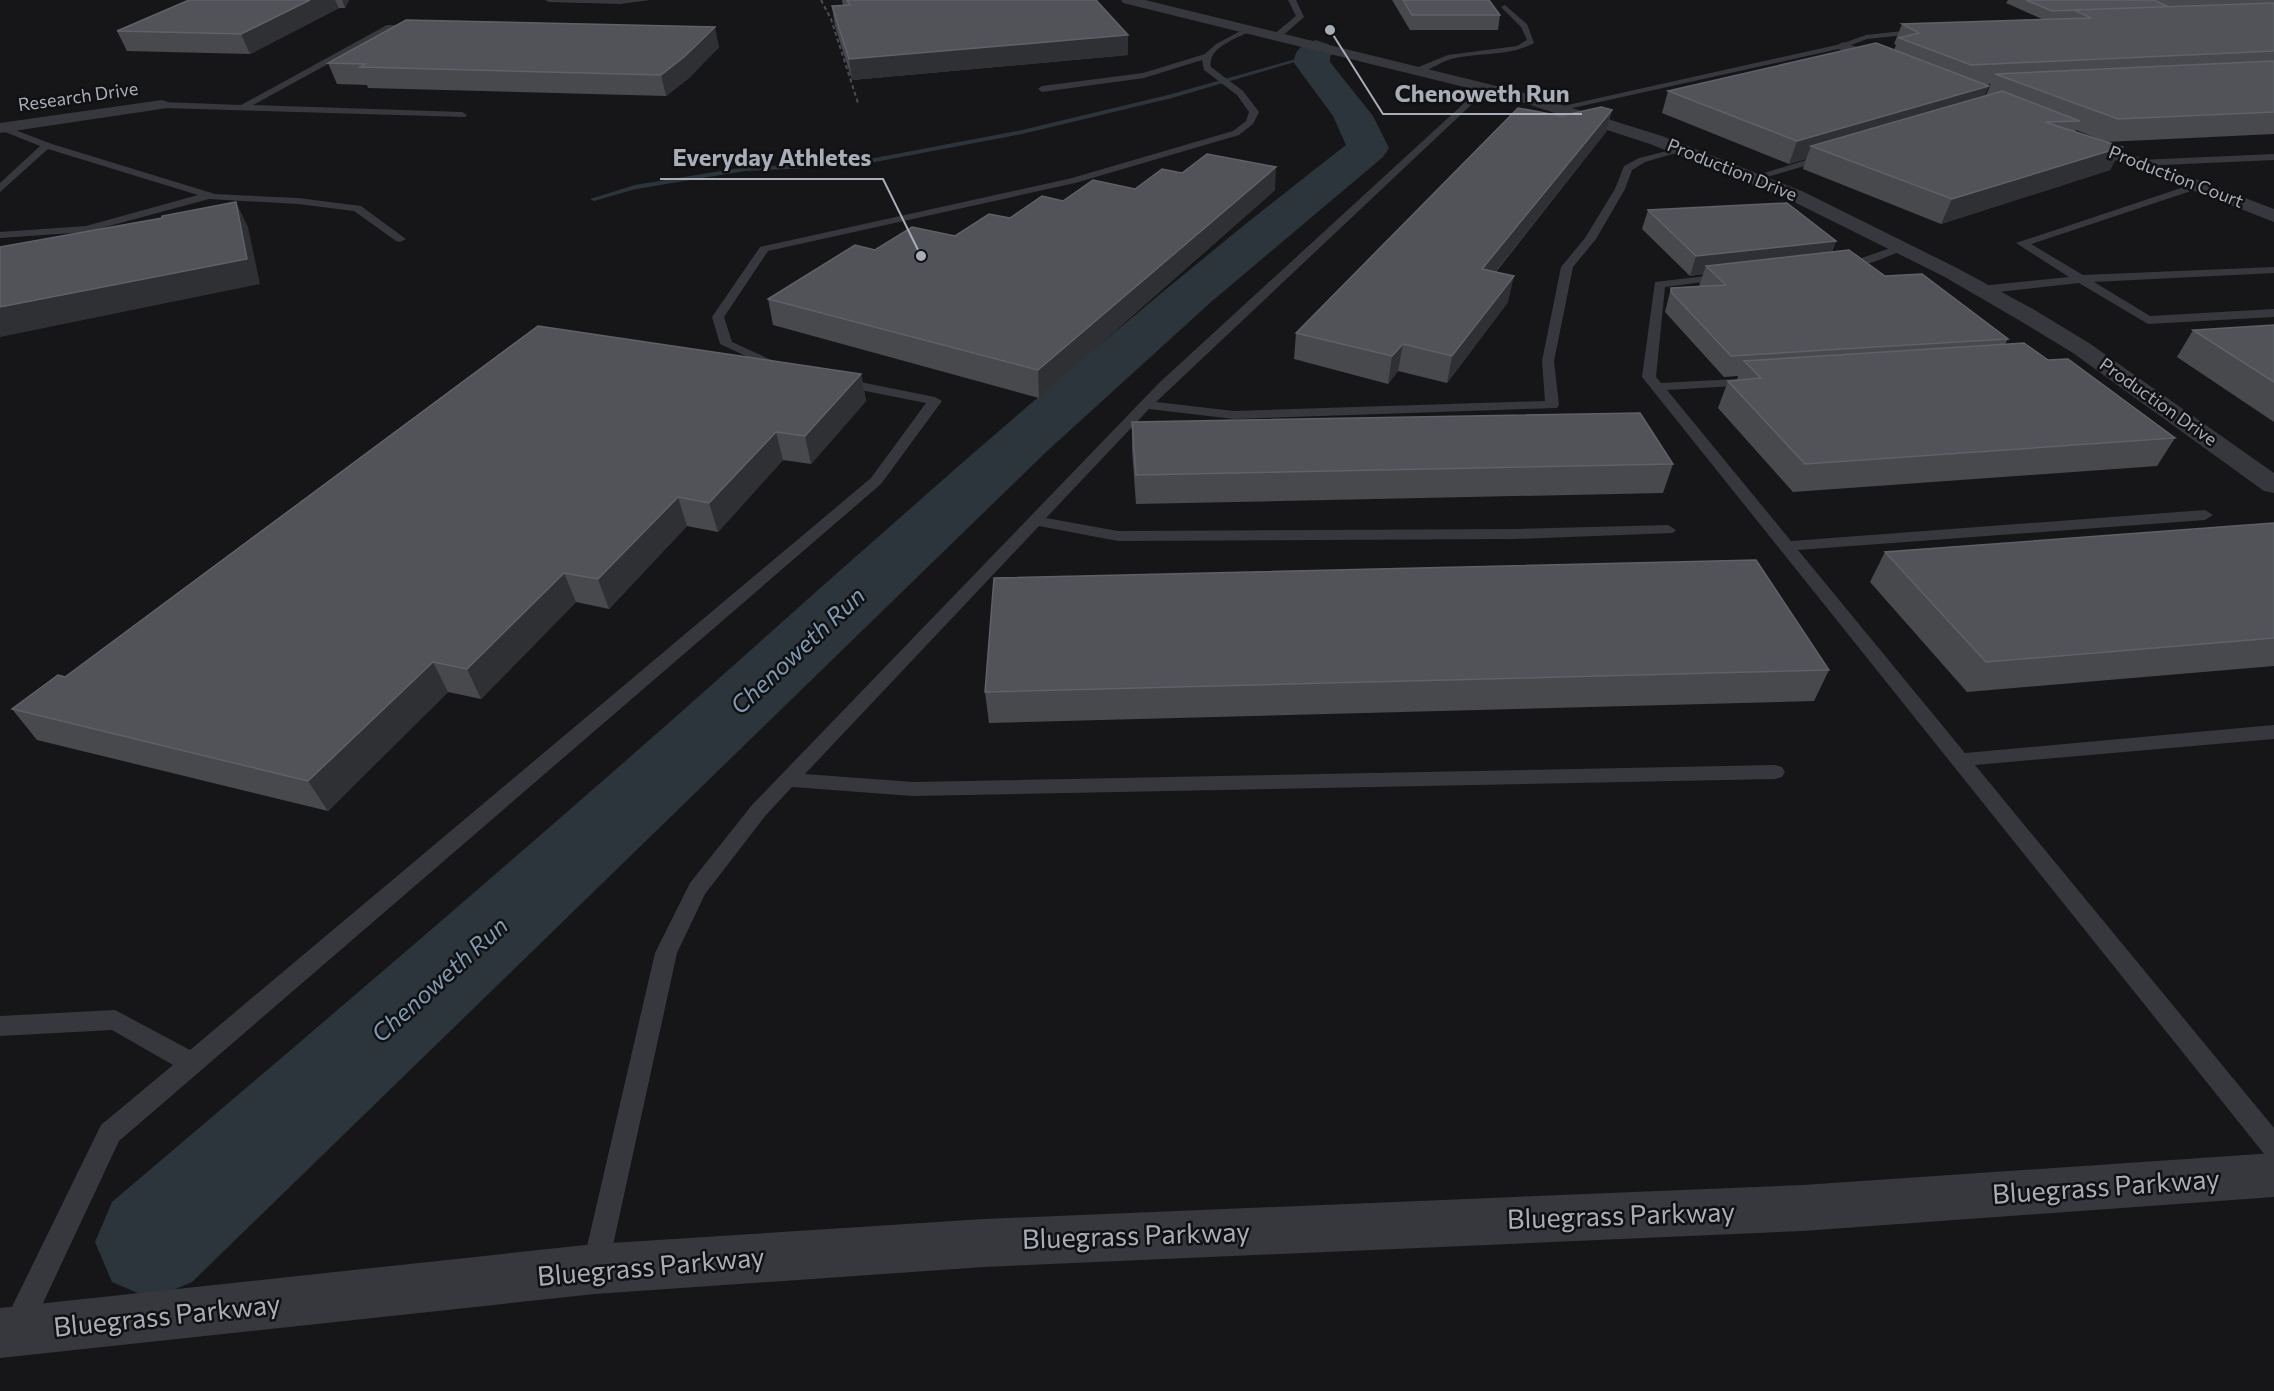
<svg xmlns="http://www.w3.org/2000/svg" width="2274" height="1391" viewBox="0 0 2274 1391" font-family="Commissioner,sans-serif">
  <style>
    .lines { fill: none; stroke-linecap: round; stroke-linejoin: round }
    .stream { fill: #2c353c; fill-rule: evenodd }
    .river { fill: #2c353c; fill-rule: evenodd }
    .service { fill: #37383d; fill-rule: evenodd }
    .minor { fill: #37383d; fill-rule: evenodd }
    .tertiary { fill: #37383d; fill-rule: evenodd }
    .rail { stroke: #4a4c52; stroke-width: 2; stroke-dasharray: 4 3; stroke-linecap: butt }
    .wall { fill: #47494d; fill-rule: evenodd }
    .shaded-wall { fill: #2f3033 }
    .building { fill: #525359; stroke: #5f6168; stroke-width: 1.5 }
    .labels { text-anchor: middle; stroke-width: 5; stroke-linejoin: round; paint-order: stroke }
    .far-street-label { font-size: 18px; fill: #a8adb8; stroke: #111113 }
    .water-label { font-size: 24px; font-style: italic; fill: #7f9bb3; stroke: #111113 }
    .near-street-label { font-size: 27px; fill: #a8adb8; stroke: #111113 }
    .leader { fill: none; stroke: #a8adb8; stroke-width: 2 }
    .callout-dot { fill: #a8adb8; stroke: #111113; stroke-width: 2 }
    .callout-label { font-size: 24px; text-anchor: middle; font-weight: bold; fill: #a8adb8; stroke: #111113; stroke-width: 5; stroke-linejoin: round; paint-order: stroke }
  </style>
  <rect width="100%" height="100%" fill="#161618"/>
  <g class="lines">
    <polygon class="stream" points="1310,55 1315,56 1172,98 1022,134 854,166 745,171 636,189 594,201 590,199 635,185 745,167 854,162 1022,130 1168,95"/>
    <path class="river" d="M1316,40L1328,44L1334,51L1330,57V62L1373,116L1389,148L1383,157L1211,302L1045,453L192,1282L152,1299L112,1282L95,1242L112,1202C297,1045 481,888 663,728C887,529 1109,328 1346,145L1333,116L1294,63C1294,49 1304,44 1316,40Z"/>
    <g class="service">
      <polygon points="545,0 650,0 620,4 549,2"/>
      <polygon points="1288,0 1296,0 1304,17 1279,39 1273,39 1273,35 1296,16"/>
      <path d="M1505,5L1527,24L1534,43C1509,57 1479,52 1451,59C1439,62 1428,73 1416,72V68L1448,55L1517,46L1527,40L1521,27L1501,7Z"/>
      <polygon points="387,25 417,25 421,27 417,29 392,29 253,105 462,112 467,115 465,117 162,108 158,105 162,102 241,105"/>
      <path d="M1246,28H1249V32C1235,39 1207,48 1211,67L1243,91L1259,112L1253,124L1239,135L1075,183L768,251L724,317L732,342L787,367L781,371L776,370L720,344L712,317L760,247L1072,178L1233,131L1246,121L1249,112L1237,95L1204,70L1202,60L1144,78L1042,92L1038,89L1042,86L1143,73L1205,54L1216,44Z"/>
      <polygon points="1921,29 1925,31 1924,33 1867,39 1843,48 1559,111 1554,108 1841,44 1866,35"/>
      <polygon points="1485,84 1489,87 1488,89 1156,402 1234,411 1545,401 1542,361 1561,267 1585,238 1615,189 1624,166 1639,158 1683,147 1683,151 1645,162 1632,170 1625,189 1596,239 1573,267 1554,361 1559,405 1557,408 1234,419 1149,409 1046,518 1118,531 1515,529 1668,525 1676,530 1673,533 1515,539 1118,541 1039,526 805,774 913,782 1775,765 1782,767 1785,772 1782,777 1775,779 913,796 792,787 766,815 705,894 677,953 608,1268 604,1277 595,1281 586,1277 582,1268 655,953 690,883 752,805 1159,383"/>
      <polygon points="2,125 52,144 215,194 298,198 361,206 406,239 400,242 396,241 354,211 298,204 209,199 87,232 0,238 0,232 86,226 198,195 48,149 0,192 0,183 40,146 0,130"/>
      <polygon points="1829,153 1832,154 1832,158 1753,181 1748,178"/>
      <polygon points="2274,154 2274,160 2140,166 2135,163 2140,160"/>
      <polygon points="2199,182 2204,185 2203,187 2031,244 2083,275 2274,267 2274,273 2094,282 2150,316 2274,309 2274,317 2148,324 2079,283 1981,294 1975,290 1981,286 2069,277 2016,243"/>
      <path d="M1902,244L1908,247L1906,249C1890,255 1848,276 1834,265L1836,263L1856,260Z"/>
      <polygon points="1723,274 1727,275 1727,279 1665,287 1656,377 1661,383 1756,378 1758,381 1751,385 1667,390 1791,541 2205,510 2213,515 2205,520 1798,550 1965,753 2274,725 2274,739 1975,765 2274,1128 2274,1159 2265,1155 1642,377 1655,282"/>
      <polygon points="840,378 935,397 942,401 881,484 119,1141 28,1335 18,1339 8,1335 4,1325 8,1315 101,1125 173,1065 112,1030 0,1036 0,1016 115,1010 190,1050 871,478 926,403 835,385 833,382 835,379"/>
    </g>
    <g class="minor">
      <polygon points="1121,0 1145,0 1521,92 1662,136 1804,192 1957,268 2033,309 2089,343 2274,473 2274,493 2264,491 2073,353 2017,319 1943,276 1790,200 1650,144 1509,98 1123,3"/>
      <polygon points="1843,42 1898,62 1901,65 1893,70 1888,68 1838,49 1836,46"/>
      <polygon points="162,100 168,102 170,105 168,108 0,133 0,123"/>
      <polygon points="2077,134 2274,209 2274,222 2071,143 2068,139 2071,135"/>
    </g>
    <polygon class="tertiary" points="2274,1153 2274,1197 1803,1231 984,1267 595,1294 0,1358 0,1308 595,1244 984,1219 1803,1185"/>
    <polyline class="rail" points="821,0 831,19 858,103"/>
  </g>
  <g class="wall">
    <polygon points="189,0 349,0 345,8 339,8 250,54 127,51 117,31"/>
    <polygon points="842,0 1096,0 1128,55 852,80 835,26 832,6 843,6"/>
    <polygon points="1392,0 1489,0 1500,15 1498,30 1410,30"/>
    <path d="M2008,0H2274V134L2106,142L2076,130L2075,132L2122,147L2110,170L1941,224L1803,169L1806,159L1789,164L1662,113L1668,91L1894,50L1896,45L1894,44L1902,24L2042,19L2006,3ZM1991,84L1986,95L1984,96L1985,85Z"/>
    <polygon points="719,47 689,78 666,96 368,88 367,85 337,84 328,63"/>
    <polygon points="1612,110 1606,132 1496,272 1508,302 1447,383 1398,371 1388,384 1294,359 1296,333 1561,116"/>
    <polygon points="1135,189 1275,190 1039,398 773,325 768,299 875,250 955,236 1063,201"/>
    <polygon points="1648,210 1836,241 1832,252 1885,276 2008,339 2005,344 2048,360 2175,438 2157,466 1793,492 1718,408 1728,381 1737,380 1738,376 1724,377 1665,312 1671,288 1700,286 1699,286 1703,274 1690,276 1642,229"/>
    <polygon points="2274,325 2274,422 2177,357 2193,330"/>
    <polygon points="861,374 866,401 811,464 783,460 718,532 687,526 609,609 576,602 481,699 448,692 328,811 37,740 12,709 65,677"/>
    <polygon points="1132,422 1673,464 1663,493 1136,504 1132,450"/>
    <polygon points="2274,523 2274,666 1967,692 1870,582 1885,552"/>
    <polygon points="1829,670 1814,701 989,723 985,692"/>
  </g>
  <g class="shaded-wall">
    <polygon points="310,0 335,0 339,8 250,54 241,34"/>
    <polygon points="342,0 349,0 345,8"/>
    <polygon points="715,27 719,47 689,78 666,96 661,75"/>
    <polygon points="1128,35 1128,55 852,80 849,59"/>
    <polygon points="1989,86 1979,108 1811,146 1806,159 1789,164 1797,141"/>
    <polygon points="1612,110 1606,132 1477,295 1482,269"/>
    <polygon points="2122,147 2110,170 1941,224 1952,199"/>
    <polygon points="1276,167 1275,190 1039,398 1038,370"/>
    <polygon points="236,202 248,227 260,284 0,337 0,307"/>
    <polygon points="1836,241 1828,261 1706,266 1703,274 1690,276 1696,256"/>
    <polygon points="1514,276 1508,302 1447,383 1452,356"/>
    <polygon points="1403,344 1398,371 1388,384 1392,356"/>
    <polygon points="861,374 866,401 811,464 805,436"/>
    <polygon points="776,432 783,460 718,532 709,503"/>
    <polygon points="678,497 687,526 609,609 598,579"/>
    <polygon points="564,573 576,602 481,699 467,669"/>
    <polygon points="433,662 448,692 328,811 308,781"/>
  </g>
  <g class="building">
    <polygon points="189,0 310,0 241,34 117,31"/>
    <polygon points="847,0 1096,0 1128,35 849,59 832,6 850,5"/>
    <polygon points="1403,0 1489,0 1500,15 1412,15"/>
    <polygon points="2026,0 2154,0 2169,7 2052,11"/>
    <polygon points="2274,3 2274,51 1971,65 1899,38 1919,33 1902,24 2091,18 2074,10"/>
    <polygon points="406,20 715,27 684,57 661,75 360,67 365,64 328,63"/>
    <polygon points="1876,43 1989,86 1797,141 1668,91"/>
    <polygon points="2274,61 2274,112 2118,119 1995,74"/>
    <polygon points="2002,91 2080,121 2045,122 2122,147 1952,199 1811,146"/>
    <polygon points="1601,107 1612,110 1482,269 1514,276 1452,356 1403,344 1392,356 1296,333 1518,108 1561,116"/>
    <polygon points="1207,154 1276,167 1038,370 768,299 855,245 875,250 912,227 955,236 989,214 1010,218 1042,196 1063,201 1093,180 1135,189 1162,169 1182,173"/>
    <polygon points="236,202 247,259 0,307 0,247 162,218 162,216"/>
    <polygon points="1787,203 1836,241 1696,256 1648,210"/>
    <polygon points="1849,250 1885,276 1922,274 2008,339 1731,356 1671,292 1671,288 1726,285 1706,266"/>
    <polygon points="2274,325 2274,382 2193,330"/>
    <polygon points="538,326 861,374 805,436 776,432 709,503 678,497 598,579 564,573 467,669 433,662 308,781 12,709 58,675 65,677"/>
    <polygon points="2024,343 2048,360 2068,359 2175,438 1805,464 1728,381 1761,378 1744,361"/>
    <polygon points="1640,413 1673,464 1136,475 1132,422"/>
    <polygon points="2274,523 2274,638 1986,662 1885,552"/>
    <polygon points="1756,560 1829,670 985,692 994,578"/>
  </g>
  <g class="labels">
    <g class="far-street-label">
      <text transform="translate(78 97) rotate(-8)" y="6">Research Drive</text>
      <text transform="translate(1732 170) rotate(22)" y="6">Production Drive</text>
      <text transform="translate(2176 177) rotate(21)" y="6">Production Court</text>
      <text transform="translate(2158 402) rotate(35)" y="6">Production Drive</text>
    </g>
    <g class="water-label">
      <text transform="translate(798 651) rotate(-43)" y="8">Chenoweth Run</text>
      <text transform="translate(440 980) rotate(-42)" y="8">Chenoweth Run</text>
    </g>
    <g class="near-street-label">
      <text transform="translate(2106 1187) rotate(-4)" y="9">Bluegrass Parkway</text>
      <text transform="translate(1621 1216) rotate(-2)" y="9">Bluegrass Parkway</text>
      <text transform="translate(1136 1236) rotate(-2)" y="9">Bluegrass Parkway</text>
      <text transform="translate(651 1267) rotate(-5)" y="9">Bluegrass Parkway</text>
      <text transform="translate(167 1316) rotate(-6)" y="9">Bluegrass Parkway</text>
    </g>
  </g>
  <path class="leader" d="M1330 30L1383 114H1582M921 256L883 179H660"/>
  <g class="callout-dot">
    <circle cx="1330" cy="30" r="6"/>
    <circle cx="921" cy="256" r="6"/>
  </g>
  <g class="callout-label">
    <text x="1482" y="102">Chenoweth Run</text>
    <text x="772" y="166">Everyday Athletes</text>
  </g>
</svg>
